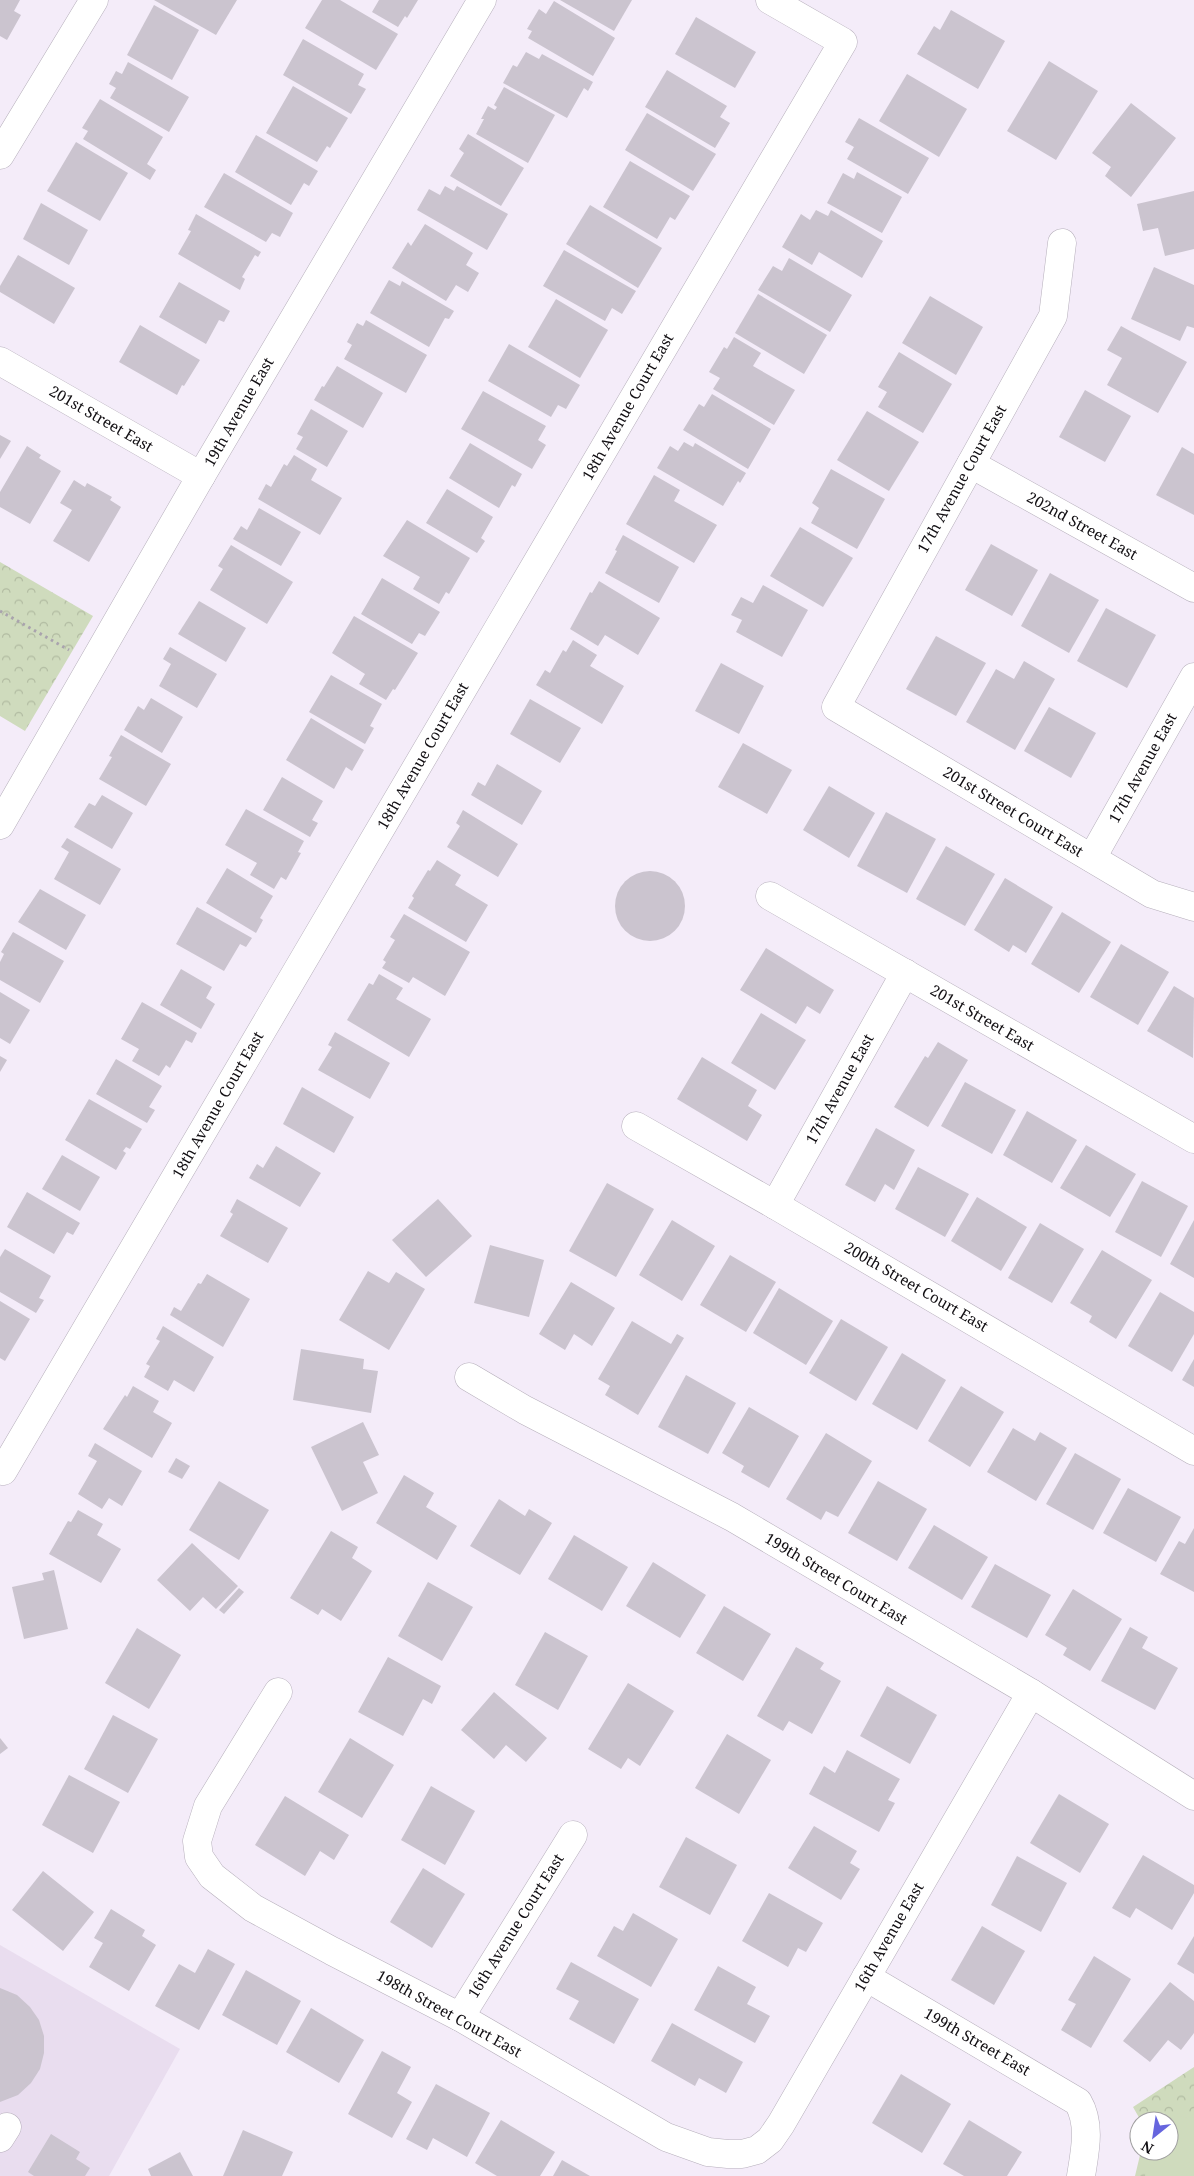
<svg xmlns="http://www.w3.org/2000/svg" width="1194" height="2176" viewBox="0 0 1194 2176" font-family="'Noto Serif',serif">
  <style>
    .built { fill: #e9ddef }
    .forest { fill: url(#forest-crowns) }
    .pitch { fill: #cfdbbd }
    .building { fill: #cbc4cf }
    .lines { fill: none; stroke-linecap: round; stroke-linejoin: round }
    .minor-casing { stroke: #b6afbb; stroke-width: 29 }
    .path { stroke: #a9a3ad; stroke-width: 3; stroke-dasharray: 2.5 4; stroke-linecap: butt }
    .minor { stroke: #fff; stroke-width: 28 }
    .labels { text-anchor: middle; stroke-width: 4.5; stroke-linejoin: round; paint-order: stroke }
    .street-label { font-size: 15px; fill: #110e12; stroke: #fff }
  </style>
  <defs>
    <pattern id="forest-crowns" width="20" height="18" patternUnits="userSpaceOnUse" patternTransform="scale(1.25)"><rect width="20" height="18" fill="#cfdbbd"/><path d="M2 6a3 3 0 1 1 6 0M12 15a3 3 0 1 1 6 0" fill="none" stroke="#b1bba1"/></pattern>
  </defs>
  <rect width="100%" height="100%" fill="#f4ecf9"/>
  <polygon class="built" points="0,1945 180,2049 109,2176 0,2176"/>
  <g class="forest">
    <polygon points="0,562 93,616 25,731 0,716"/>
    <polygon points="1194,2067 1194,2176 1135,2176 1141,2151 1169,2151 1169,2121 1141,2121 1133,2107"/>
  </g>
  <polygon class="pitch" points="1152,2114 1194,2118 1194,2176 1145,2176 1148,2151 1169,2151 1169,2121 1151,2121"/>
  <g class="building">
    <polygon points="0,0 20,0 14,11 21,15 7,40 0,36"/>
    <polygon points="154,0 237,0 216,35"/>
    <polygon points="322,0 340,0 398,34 376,70 305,28"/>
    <polygon points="379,0 418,0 407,18 405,16 398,27 372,12"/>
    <polygon points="560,0 632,0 614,31"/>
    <polygon points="554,1 615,38 593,76 528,38 532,31 527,29 539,9 546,14"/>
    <polygon points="154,5 199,30 172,80 127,55"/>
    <polygon points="951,10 1005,41 978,89 917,54 934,26 940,30"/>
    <polygon points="696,17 756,52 735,88 675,54"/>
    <polygon points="303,39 364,74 358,85 366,89 351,114 283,75"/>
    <polygon points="526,52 539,59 542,54 593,82 588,91 584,88 567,118 503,83 513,65 517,67"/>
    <polygon points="1049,61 1098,91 1056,160 1007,131"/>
    <polygon points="128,62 189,97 169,132 110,98 116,88 109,84 116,71 122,74"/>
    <polygon points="667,70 727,106 720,117 730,123 715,148 645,107"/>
    <polygon points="907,74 967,109 939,157 879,121"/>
    <polygon points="293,86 348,118 330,148 327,146 317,162 266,133"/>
    <polygon points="504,87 555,115 528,163 476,134 484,119 481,119 488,106 495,110 497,107 494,105"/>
    <polygon points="100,99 163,137 147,164 156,170 150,180 83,139 88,131 82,128"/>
    <polygon points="1131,103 1176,138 1131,197 1105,176 1111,167 1092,153"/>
    <polygon points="647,113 716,154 693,191 625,150"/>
    <polygon points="859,118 929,158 908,194 847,159 854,147 845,142"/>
    <polygon points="468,134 524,168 501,206 450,176 464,153 459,149"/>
    <polygon points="256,135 318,171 309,186 304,183 291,205 235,172"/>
    <polygon points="76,142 128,173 100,221 47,191"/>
    <polygon points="630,161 690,196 675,220 670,217 657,239 603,207"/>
    <polygon points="857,172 902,197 882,233 827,203 843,173 854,179"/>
    <polygon points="224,173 293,213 280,237 272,233 266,242 204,207"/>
    <polygon points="445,186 454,191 457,186 508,214 487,250 417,210 429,189 440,195"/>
    <polygon points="1194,191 1194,249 1165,256 1158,228 1143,231 1137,204"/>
    <polygon points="41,203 88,230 69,265 23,239"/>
    <polygon points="590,205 662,248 638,288 566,244"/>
    <polygon points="816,210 828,216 831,210 883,241 862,278 819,252 812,265 782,247 801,214 810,220"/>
    <polygon points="196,214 261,252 258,257 255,255 242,277 245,279 240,290 178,254 191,231 188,230"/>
    <polygon points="425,224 473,253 466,265 479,273 468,292 456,285 446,301 392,268 408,242 411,246"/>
    <polygon points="564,250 636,291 622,314 612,308 605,321 543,286"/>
    <polygon points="18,255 75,288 54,324 0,292 0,286"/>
    <polygon points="789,258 852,295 830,332 758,290 773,266 782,271"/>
    <polygon points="1154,267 1194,285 1194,328 1187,326 1180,341 1131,319"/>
    <polygon points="389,280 400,286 402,281 454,311 449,319 445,318 429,347 370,313"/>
    <polygon points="179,282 230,311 224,322 219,320 206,344 159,317"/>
    <polygon points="758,294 827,335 804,374 735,333"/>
    <polygon points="930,296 983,327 956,375 902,343"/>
    <polygon points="556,299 608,330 580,378 528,347"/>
    <polygon points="366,320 427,355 406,393 344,359 352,345 347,342 357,323 363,326"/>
    <polygon points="140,325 200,360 184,386 182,385 177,395 119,362"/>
    <polygon points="1121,326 1187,362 1158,413 1107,385 1122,358 1107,350"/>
    <polygon points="734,337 761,353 753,366 795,390 774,425 713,389 720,378 709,372 724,347 727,349"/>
    <polygon points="509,344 580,385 566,409 558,405 551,417 488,381"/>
    <polygon points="899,352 952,384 923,433 878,407 887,392 878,387"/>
    <polygon points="337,366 383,393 363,428 314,400 322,386 324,387"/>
    <polygon points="1085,390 1131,416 1105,462 1059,437"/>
    <polygon points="483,391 546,426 538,440 546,445 532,469 461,429"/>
    <polygon points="712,394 771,429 748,469 683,430 699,404 704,407"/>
    <polygon points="311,409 348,431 327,467 296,449 303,437 297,434"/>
    <polygon points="867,411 919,442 889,491 837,460"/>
    <polygon points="0,435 11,441 0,459"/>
    <polygon points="684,442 693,447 695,443 746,473 740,483 738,481 723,506 657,468 670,446 678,451"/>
    <polygon points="470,443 522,474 515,487 512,485 499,508 449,478"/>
    <polygon points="27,446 41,455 39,458 61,471 30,524 0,507 0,492"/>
    <polygon points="1182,447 1194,454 1194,515 1156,495"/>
    <polygon points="294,455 317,469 311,480 342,498 320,535 258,499 266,484 271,487 284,464 287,466"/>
    <polygon points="831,469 885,499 857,549 811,523 819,508 812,503"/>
    <polygon points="654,475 680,490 674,501 717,525 694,563 626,524"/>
    <polygon points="74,480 85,487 87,483 112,497 110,500 121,507 89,562 53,541 72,510 60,503"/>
    <polygon points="447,489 493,517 481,538 485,541 477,553 426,523"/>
    <polygon points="259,508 301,532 281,566 233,539 241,526 247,530"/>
    <polygon points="407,520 470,558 449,594 446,592 439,604 413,589 420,577 383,556"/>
    <polygon points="800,527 853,558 823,607 770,576"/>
    <polygon points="623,535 679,567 659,603 605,573 617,551 615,550"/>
    <polygon points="991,544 1038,570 1012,616 965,590"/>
    <polygon points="231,545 293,582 267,624 210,590 223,569 218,566"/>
    <polygon points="1050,573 1099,600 1069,653 1021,626"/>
    <polygon points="382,578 440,612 425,636 419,633 412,644 361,614"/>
    <polygon points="599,581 660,618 638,655 605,635 598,646 570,629 590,592 592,593"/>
    <polygon points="763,585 808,610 782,657 736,632 742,620 731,615 741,597 753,603"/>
    <polygon points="199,601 246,628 226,662 178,634"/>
    <polygon points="1106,608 1156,635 1127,688 1077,661"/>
    <polygon points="354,616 418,653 395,690 393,689 386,700 359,684 365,674 332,653"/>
    <polygon points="936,636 986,663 956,716 906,689"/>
    <polygon points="573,640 597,655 590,666 624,686 602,724 536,685 545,670 550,673 563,650 566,652"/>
    <polygon points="170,647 217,674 197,708 159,686 171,664 163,659"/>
    <polygon points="1024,661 1055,679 1015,750 966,722 996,669 1014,679"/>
    <polygon points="721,663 764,686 739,734 695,711"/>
    <polygon points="331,675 382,704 370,726 374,728 365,744 309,712"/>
    <polygon points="151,698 183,717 162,753 124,730 138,706 144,710"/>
    <polygon points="530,699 581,728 560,763 510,734"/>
    <polygon points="1049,707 1096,733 1071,778 1024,751"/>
    <polygon points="311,718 364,750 352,771 346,767 334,789 286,760"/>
    <polygon points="121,735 171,764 146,806 99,779 112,757 109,756"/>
    <polygon points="743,743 792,770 767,814 718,787"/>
    <polygon points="497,764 542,791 522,825 471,795 478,782 485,786"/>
    <polygon points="282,777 323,801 312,820 318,823 310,837 263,810"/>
    <polygon points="829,786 875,813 849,858 803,830"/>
    <polygon points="102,795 133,813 112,849 74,827 89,803 95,806"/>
    <polygon points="246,809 304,841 298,852 301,853 286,880 281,877 274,889 250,875 257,863 225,845"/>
    <polygon points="463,810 518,844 498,877 447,847 460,826 456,823"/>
    <polygon points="886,812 936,839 907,893 857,866"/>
    <polygon points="67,838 121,869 100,905 54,879 69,852 61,847"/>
    <polygon points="946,846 995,874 965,926 916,899"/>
    <polygon points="437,860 461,875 455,885 488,905 466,942 408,908 414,898 412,896 428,870 430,871"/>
    <polygon points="227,868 273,896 260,918 263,920 256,933 206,903"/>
    <circle cx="650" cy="906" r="35"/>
    <polygon points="1005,878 1053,907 1026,953 1013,945 1009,952 974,930"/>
    <polygon points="40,889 86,915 66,950 18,922"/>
    <polygon points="197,907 252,938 246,947 240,944 224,971 176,944"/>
    <polygon points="1062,912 1111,942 1079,993 1031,964"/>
    <polygon points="404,914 470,952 445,996 413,977 409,983 382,968 386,962 383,960 395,940 390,937"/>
    <polygon points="13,932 64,961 40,1003 0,980 0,962 4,954 1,952"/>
    <polygon points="1121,944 1169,972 1138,1025 1090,997"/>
    <polygon points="766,948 834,990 820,1014 807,1006 796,1024 740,990"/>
    <polygon points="181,969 212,987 206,998 215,1004 201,1029 160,1005"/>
    <polygon points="379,974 403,988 396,999 431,1019 409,1057 347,1020 369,983 373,985"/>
    <polygon points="1174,986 1194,998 1193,1058 1147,1031"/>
    <polygon points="0,992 30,1010 10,1044 0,1038"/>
    <polygon points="142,1002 197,1033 192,1043 186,1040 170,1068 166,1065 159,1076 132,1061 139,1049 121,1039"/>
    <polygon points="761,1013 806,1040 775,1090 731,1063"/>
    <polygon points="335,1032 390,1063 370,1099 318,1070 332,1047 328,1045"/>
    <polygon points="938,1042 968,1060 928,1127 894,1107 925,1056 928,1058"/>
    <polygon points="0,1056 7,1060 0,1072"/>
    <polygon points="702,1057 757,1090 748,1106 762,1115 747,1141 677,1099"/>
    <polygon points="116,1059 162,1086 149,1107 155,1110 147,1123 96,1094"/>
    <polygon points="965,1082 1016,1110 992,1154 941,1126"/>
    <polygon points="302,1087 354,1117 334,1153 283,1124"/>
    <polygon points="89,1099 142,1129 130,1149 126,1147 123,1151 126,1153 116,1170 65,1140"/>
    <polygon points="1027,1111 1077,1140 1052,1183 1003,1155"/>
    <polygon points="876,1128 915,1150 894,1190 885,1184 875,1202 845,1185"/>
    <polygon points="1086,1145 1136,1174 1110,1217 1060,1188"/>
    <polygon points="276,1146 321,1173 300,1207 249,1178 257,1164 263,1168"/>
    <polygon points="62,1155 100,1177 80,1211 42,1189"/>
    <polygon points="918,1167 969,1194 945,1237 895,1209"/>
    <polygon points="1142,1181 1188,1206 1161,1257 1115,1232"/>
    <polygon points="607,1183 654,1209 616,1277 569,1251"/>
    <polygon points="27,1192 80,1223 73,1235 67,1232 54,1254 7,1227"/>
    <polygon points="977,1197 1027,1227 1001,1271 951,1241"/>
    <polygon points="237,1199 288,1228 268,1263 220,1236 233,1214 230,1212"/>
    <polygon points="438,1199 472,1236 426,1277 392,1240"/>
    <polygon points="672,1220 715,1246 682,1301 639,1275"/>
    <polygon points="1194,1220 1194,1278 1170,1264"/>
    <polygon points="1040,1223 1084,1249 1052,1303 1008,1278"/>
    <polygon points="490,1245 544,1260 529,1317 474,1303"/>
    <polygon points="5,1249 51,1276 39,1298 44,1300 36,1313 0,1292 0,1257"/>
    <polygon points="1102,1250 1152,1280 1116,1339 1089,1322 1092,1316 1070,1303"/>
    <polygon points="730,1255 776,1282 746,1332 700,1305"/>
    <polygon points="368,1271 389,1283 396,1272 425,1289 389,1350 339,1320"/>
    <polygon points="207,1274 250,1299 223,1347 170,1315 174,1307 181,1311 198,1283 201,1284"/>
    <polygon points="571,1282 615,1308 592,1346 574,1334 565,1350 539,1334"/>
    <polygon points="779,1288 833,1321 806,1365 753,1333"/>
    <polygon points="1160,1292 1194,1312 1194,1334 1172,1372 1128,1346"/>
    <polygon points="0,1301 30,1319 5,1361 0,1358"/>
    <polygon points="841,1319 888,1347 856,1401 809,1373"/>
    <polygon points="632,1321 671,1344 677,1334 684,1338 638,1415 605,1395 610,1386 598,1379"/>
    <polygon points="163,1326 214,1357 194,1392 174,1380 168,1391 144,1377 150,1366 146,1364 160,1341 156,1339"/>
    <polygon points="301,1349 364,1359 363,1369 378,1371 371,1413 293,1400"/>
    <polygon points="902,1353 946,1380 917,1430 872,1404"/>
    <polygon points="1194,1359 1194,1387 1182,1380"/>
    <polygon points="686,1375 736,1403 708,1454 658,1427"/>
    <polygon points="133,1386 159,1401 153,1412 172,1423 152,1458 103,1429 125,1395 127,1397"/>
    <polygon points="961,1386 1004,1412 970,1467 928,1441"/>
    <polygon points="749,1407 799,1436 769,1488 741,1472 744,1466 722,1453"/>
    <polygon points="363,1422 379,1455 363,1462 378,1493 342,1511 311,1447"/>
    <polygon points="1013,1428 1035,1441 1040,1432 1067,1448 1036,1501 987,1472"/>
    <polygon points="826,1433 872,1461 838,1517 826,1511 821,1520 786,1499"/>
    <polygon points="95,1443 142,1471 122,1506 109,1498 102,1509 78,1494 97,1461 88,1456"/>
    <polygon points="1075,1453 1121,1479 1093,1530 1046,1504"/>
    <polygon points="176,1458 190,1466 182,1479 168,1472"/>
    <polygon points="404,1475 434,1493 426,1507 457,1526 437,1560 376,1523"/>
    <polygon points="219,1481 269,1510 239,1560 189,1530"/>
    <polygon points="878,1481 927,1509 897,1561 848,1533"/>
    <polygon points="1128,1488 1181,1517 1156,1562 1103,1533"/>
    <polygon points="499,1499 525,1516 529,1509 552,1523 520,1575 470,1546"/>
    <polygon points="78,1510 103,1524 97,1535 121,1549 101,1583 49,1554 68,1521 71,1522"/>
    <polygon points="934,1525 988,1557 962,1600 908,1568"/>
    <polygon points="1194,1528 1194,1592 1160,1574 1179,1541 1185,1544"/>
    <polygon points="331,1531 358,1547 352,1558 372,1571 341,1621 322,1609 318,1615 290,1598"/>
    <polygon points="574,1535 628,1567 602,1611 548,1579"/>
    <polygon points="192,1543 238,1586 216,1609 203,1597 190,1611 157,1580"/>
    <polygon points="653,1562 706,1595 680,1638 626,1606"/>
    <polygon points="995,1564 1051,1595 1027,1638 971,1607"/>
    <polygon points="54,1570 68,1629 24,1639 12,1587 44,1580 42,1573"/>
    <polygon points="428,1582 473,1607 442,1661 398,1636"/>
    <polygon points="239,1588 244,1592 224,1614 219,1610"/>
    <polygon points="1073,1589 1122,1619 1090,1671 1063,1655 1067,1648 1045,1635"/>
    <polygon points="724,1606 771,1634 743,1681 696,1653"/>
    <polygon points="1130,1627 1148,1637 1142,1648 1178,1668 1155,1710 1101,1681"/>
    <polygon points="137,1628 181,1655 149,1709 105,1683"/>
    <polygon points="545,1632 588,1656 558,1710 515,1685"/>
    <polygon points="796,1647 824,1663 820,1669 841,1681 812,1734 789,1721 783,1731 757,1716"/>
    <polygon points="388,1657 441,1686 432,1704 423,1699 403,1736 358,1712"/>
    <polygon points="628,1683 674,1711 640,1766 628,1758 621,1769 588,1749"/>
    <polygon points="887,1686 937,1715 910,1764 860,1736"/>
    <polygon points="494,1692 547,1738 526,1762 506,1745 494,1759 461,1730"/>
    <polygon points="113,1715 158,1739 128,1793 84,1769"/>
    <polygon points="727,1734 771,1760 739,1814 695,1788"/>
    <polygon points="0,1738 8,1748 0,1754"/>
    <polygon points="350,1738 394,1765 362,1818 318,1792"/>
    <polygon points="847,1750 900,1779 888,1800 895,1803 879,1832 809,1794 824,1766 835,1773"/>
    <polygon points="69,1775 120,1802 93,1853 42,1825"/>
    <polygon points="431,1786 475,1811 445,1865 401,1840"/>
    <polygon points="1059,1794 1109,1824 1080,1873 1030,1843"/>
    <polygon points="285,1796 349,1835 334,1860 320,1851 305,1876 255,1845"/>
    <polygon points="814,1826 857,1851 850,1863 860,1869 841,1900 788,1868"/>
    <polygon points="686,1837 737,1865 710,1915 659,1887"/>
    <polygon points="1143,1855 1194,1885 1194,1893 1172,1930 1136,1908 1130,1918 1112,1908"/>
    <polygon points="1017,1856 1067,1883 1041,1932 991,1905"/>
    <polygon points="423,1868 465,1894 432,1948 390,1922"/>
    <polygon points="43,1871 94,1912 63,1951 12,1910"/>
    <polygon points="769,1893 823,1923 806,1952 798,1948 788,1967 742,1941"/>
    <polygon points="111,1909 145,1930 142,1936 156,1945 129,1991 89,1967 103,1943 94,1938"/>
    <polygon points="633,1913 678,1939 651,1987 597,1956 614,1926 623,1931"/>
    <polygon points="982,1926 1025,1951 994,2005 951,1980"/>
    <polygon points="1194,1936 1194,1974 1177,1964"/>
    <polygon points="208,1949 235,1964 199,2030 155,2006 179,1964 195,1973"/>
    <polygon points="1094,1956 1131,1979 1091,2048 1061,2030 1076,2004 1068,2000"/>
    <polygon points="571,1962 639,1999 614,2044 569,2019 579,2001 556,1989"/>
    <polygon points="718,1966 756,1987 747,2004 770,2016 755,2043 694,2010"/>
    <polygon points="246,1970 301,2001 277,2045 222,2015"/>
    <polygon points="1170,1982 1194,2001 1194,2033 1181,2050 1168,2040 1150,2062 1123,2041"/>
    <polygon points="0,1988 17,1995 30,2007 39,2020 44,2036 44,2053 40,2069 31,2083 18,2095 0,2102"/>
    <polygon points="311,2008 364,2040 339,2083 286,2052"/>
    <polygon points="672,2023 743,2062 726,2093 699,2078 695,2086 651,2061"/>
    <polygon points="382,2051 411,2067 397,2093 412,2102 392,2138 348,2114"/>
    <polygon points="901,2074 951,2104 922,2153 872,2123"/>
    <polygon points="436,2084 490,2113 467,2157 433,2138 427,2150 406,2139"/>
    <polygon points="501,2120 555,2152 540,2176 497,2176 475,2163"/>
    <polygon points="969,2120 1022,2152 1007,2176 964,2176 943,2164"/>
    <polygon points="243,2130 293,2152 282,2176 223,2176"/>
    <polygon points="51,2134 80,2152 76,2159 90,2168 85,2176 34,2176 28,2172"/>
    <polygon points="180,2152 193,2176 151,2176 148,2169"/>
    <polygon points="562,2160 590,2176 553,2176"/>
  </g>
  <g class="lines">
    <defs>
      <g id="minor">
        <polyline points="0,155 94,0"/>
        <polyline points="1062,243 1053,316 836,707 1152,894 1194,907"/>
        <polyline points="0,361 201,476"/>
        <polyline points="971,464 1194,588"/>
        <polyline points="0,825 201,476 482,0"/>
        <polyline points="1092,858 1194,677"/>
        <polyline points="770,896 1194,1139"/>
        <polyline points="636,1126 775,1205 1194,1451"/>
        <polyline points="775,1205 905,973"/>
        <polyline points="469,1377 525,1410 732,1517 1031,1693 1194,1796"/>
        <polyline points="0,1469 3,1471 843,42 770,0"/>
        <polyline points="278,1692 208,1806 197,1841 199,1857 212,1876 253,1908 332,1951 460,2017 666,2137 708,2152 728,2154 742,2154 757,2150 770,2140 781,2124 1031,1693"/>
        <path d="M866,1977L1078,2102C1091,2124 1085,2151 1081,2176"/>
        <polyline points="460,2017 573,1835"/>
        <polyline points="0,2138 7,2127"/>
      </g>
    </defs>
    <use href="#minor" class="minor-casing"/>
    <polyline class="path" points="0,611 69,650"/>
    <use href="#minor" class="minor"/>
  </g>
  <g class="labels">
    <g class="street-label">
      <text transform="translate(628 407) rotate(-60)" y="5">18th Avenue Court East</text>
      <text transform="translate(239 412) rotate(-60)" y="5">19th Avenue East</text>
      <text transform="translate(101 419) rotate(30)" y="5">201st Street East</text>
      <text transform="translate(962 479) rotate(-61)" y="5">17th Avenue Court East</text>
      <text transform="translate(1082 526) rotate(29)" y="5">202nd Street East</text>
      <text transform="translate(423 756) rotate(-60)" y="5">18th Avenue Court East</text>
      <text transform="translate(1143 768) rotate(-61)" y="5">17th Avenue East</text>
      <text transform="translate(1013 812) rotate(31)" y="5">201st Street Court East</text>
      <text transform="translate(982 1018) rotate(30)" y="5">201st Street East</text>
      <text transform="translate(840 1089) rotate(-61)" y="5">17th Avenue East</text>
      <text transform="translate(218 1105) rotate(-60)" y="5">18th Avenue Court East</text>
      <text transform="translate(916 1287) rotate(30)" y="5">200th Street Court East</text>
      <text transform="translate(836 1579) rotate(31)" y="5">199th Street Court East</text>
      <text transform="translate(516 1926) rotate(-58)" y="5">16th Avenue Court East</text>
      <text transform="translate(889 1937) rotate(-60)" y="5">16th Avenue East</text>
      <text transform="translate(449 2014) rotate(29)" y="5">198th Street Court East</text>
      <text transform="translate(977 2042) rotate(30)" y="5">199th Street East</text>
    </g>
  </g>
  <g transform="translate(1154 2136) rotate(210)"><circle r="24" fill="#ffffff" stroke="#a09fa0"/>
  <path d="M0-4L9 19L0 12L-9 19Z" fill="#6665de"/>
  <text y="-8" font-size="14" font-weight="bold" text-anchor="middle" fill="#110e12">N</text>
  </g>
</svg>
